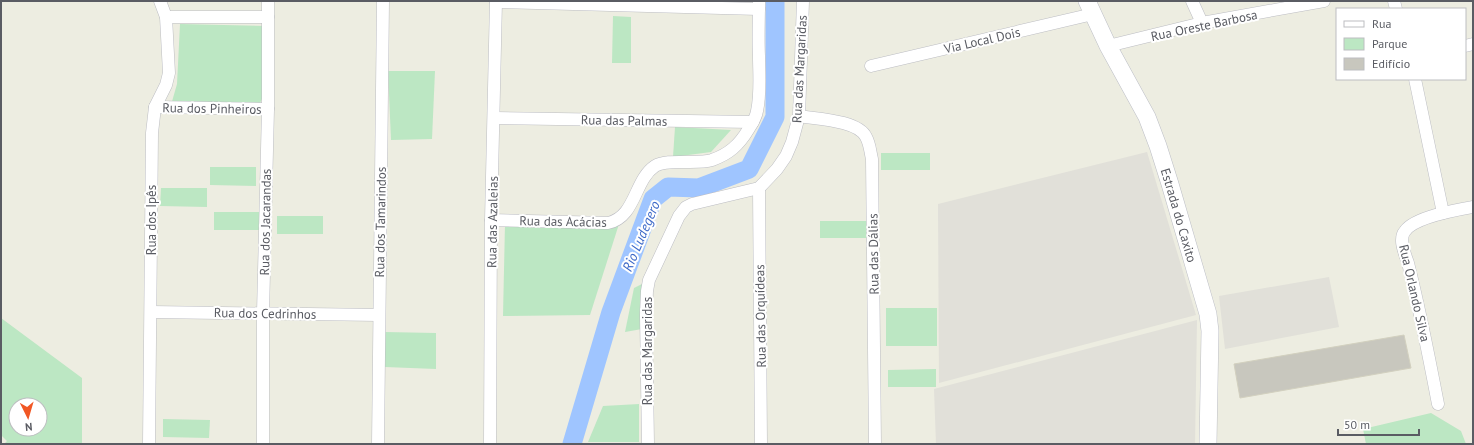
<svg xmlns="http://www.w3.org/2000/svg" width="1474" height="445" viewBox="0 0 1474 445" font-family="'PT Sans',sans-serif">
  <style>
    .industrial { fill: #e1e0d9 }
    .green { fill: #bce7c3; fill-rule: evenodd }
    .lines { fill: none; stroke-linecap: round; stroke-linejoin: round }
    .river { stroke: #9fc5ff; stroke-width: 19 }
    .building { fill: #c8c7be; stroke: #d2d0bf }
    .street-casing { stroke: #bcbdc3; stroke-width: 13 }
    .secondary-casing { stroke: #bcbec6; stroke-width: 18 }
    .street { stroke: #fff; stroke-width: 12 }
    .secondary { stroke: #fff; stroke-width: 17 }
    .labels { text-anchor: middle; stroke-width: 4; stroke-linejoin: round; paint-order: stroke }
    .street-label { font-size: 13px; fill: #5a5c63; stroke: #fff }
    .water-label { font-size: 14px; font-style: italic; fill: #3d69c8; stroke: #fff }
  </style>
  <rect width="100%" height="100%" fill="#edede1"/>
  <g class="industrial">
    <polygon points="1147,152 1196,315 939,383 938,204"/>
    <polygon points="1329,277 1339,327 1225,349 1219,296"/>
    <polygon points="1197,320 1195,444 936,444 934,389"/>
  </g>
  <g class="green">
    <polygon points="613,16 631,17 631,63 612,63"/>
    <polygon points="180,24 266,26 264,95 260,103 171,105 177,84"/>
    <polygon points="388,71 435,71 432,139 391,140"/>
    <polygon points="675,127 731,130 711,152 673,157"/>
    <rect x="881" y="153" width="49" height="17"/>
    <polygon points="210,167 256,167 256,186 210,185"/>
    <polygon points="161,188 207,188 207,207 160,206"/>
    <rect x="214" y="212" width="46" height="18"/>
    <rect x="277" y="216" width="46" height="18"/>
    <rect x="820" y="221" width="48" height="17"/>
    <polygon points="505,224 619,224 590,315 503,316"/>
    <polygon points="642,284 642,329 625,332 634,288"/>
    <rect x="886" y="308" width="51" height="38"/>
    <path d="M1,318L82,378V444H4L7,441L1,435ZM16,405H40V429H16Z"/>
    <polygon points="385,332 436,333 436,369 385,367"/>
    <polygon points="936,369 936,387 888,387 888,370"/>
    <polygon points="639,404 639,442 588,442 603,406"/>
    <polygon points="1431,413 1461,431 1466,444 1366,444 1363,429"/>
    <polygon points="163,419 210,420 209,438 163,437"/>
  </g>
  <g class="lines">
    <polyline class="river" points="572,444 611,312 653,199 668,187 699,188 749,169 775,117 775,1"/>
  </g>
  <polygon class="building" points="1404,335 1411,368 1240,398 1234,364"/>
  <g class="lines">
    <defs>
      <g id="street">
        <polyline points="1192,1 1202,23"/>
        <polyline points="1394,1 1396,9"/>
        <polyline points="496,2 759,9"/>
        <polyline points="166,17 268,17"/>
        <polyline points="1108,46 1202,23 1324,1"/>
        <polyline points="1465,46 1473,44"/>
        <polyline points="871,66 1093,14"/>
        <polyline points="1415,79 1443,213"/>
        <polyline points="155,107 268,109"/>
        <path d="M799,116C816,119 858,120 866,137C870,144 870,151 872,159L875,444"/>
        <polyline points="494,118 753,122"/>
        <polyline points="759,188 761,444"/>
        <path d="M491,220L608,223C636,217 634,180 655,166C667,158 696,165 712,160C729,154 739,145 748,130C752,124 756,118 757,111C761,93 759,74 759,56C758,38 759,19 759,1"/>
        <polyline points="151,312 379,315"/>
        <path d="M1438,404C1429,357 1420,310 1408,263C1405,254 1398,239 1405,231C1415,217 1456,210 1473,207"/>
        <polyline points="149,444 152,133 155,107 166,85 169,73 166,17 160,1"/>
        <polyline points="263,444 263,313 268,109 268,1"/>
        <polyline points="378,444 383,1"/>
        <polyline points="490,444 491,220 496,1"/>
        <polyline points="648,444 646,315 647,291 649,280 679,216 686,207 692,204 759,188 777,169 786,156 792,142 799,116 803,1"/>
      </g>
      <g id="secondary">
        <path id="s1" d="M1087,1L1108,46L1147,117L1158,146L1170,184L1208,314L1210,331L1208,444"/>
      </g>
    </defs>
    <use href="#street" class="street-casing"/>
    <use href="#secondary" class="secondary-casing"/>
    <use href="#street" class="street"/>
    <use href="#secondary" class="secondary"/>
  </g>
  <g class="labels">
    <g class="street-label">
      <text transform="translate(1204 25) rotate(-12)" y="5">Rua Oreste Barbosa</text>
      <text transform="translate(982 40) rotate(-13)" y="5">Via Local Dois</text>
      <text transform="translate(799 69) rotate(-87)" y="5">Rua das Margaridas</text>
      <text transform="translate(212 108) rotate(1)" y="5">Rua dos Pinheiros</text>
      <text transform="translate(624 120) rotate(1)" y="5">Rua das Palmas</text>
      <text dy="5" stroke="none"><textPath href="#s1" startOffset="234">Estrada do Caxito</textPath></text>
      <text transform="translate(151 220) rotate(-90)" y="5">Rua dos Ipês</text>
      <text transform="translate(563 221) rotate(1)" y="5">Rua das Acácias</text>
      <text transform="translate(265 222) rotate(-89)" y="5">Rua dos Jacarandas</text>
      <text transform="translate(380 222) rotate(-89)" y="5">Rua dos Tamarindos</text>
      <text transform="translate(492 222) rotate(-89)" y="5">Rua das Azaleias</text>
      <text transform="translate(873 254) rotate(-91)" y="5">Rua das Dálias</text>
      <text transform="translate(1415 293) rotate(77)" y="5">Rua Orlando Silva</text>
      <text transform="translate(265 313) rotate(1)" y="5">Rua dos Cedrinhos</text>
      <text transform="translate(760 316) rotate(-91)" y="5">Rua das Orquídeas</text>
      <text transform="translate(647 351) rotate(-90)" y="5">Rua das Margaridas</text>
    </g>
    <g class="water-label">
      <text transform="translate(641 236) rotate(-67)" y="5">Rio Ludegero</text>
    </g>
  </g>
  <rect width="1474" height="445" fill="none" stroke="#5a5c63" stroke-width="4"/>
  <rect x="1336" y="8" width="130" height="72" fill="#ffffff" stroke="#bdbec1"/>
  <rect x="1344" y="21" width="20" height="6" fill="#ffffff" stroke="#bdbec1"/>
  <text x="1372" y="28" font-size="12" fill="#5a5c63">Rua</text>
  <rect x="1344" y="38" width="20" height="12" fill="#bce7c3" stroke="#bdbec1"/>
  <text x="1372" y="48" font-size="12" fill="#5a5c63">Parque</text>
  <rect x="1344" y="58" width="20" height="12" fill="#c8c7be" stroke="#bdbec1"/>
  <text x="1372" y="68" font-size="12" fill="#5a5c63">Edifício</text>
  <g transform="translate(28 417) rotate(175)"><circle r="19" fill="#ffffff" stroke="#bdbec1"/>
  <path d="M0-3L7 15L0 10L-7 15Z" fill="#f15724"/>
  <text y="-6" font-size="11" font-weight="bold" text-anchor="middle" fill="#5a5c63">N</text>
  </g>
  <path d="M1338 429v6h81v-6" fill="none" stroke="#5a5c63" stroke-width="2"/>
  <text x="1344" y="429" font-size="12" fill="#5a5c63" stroke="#ffffff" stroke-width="3" paint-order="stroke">50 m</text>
</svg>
